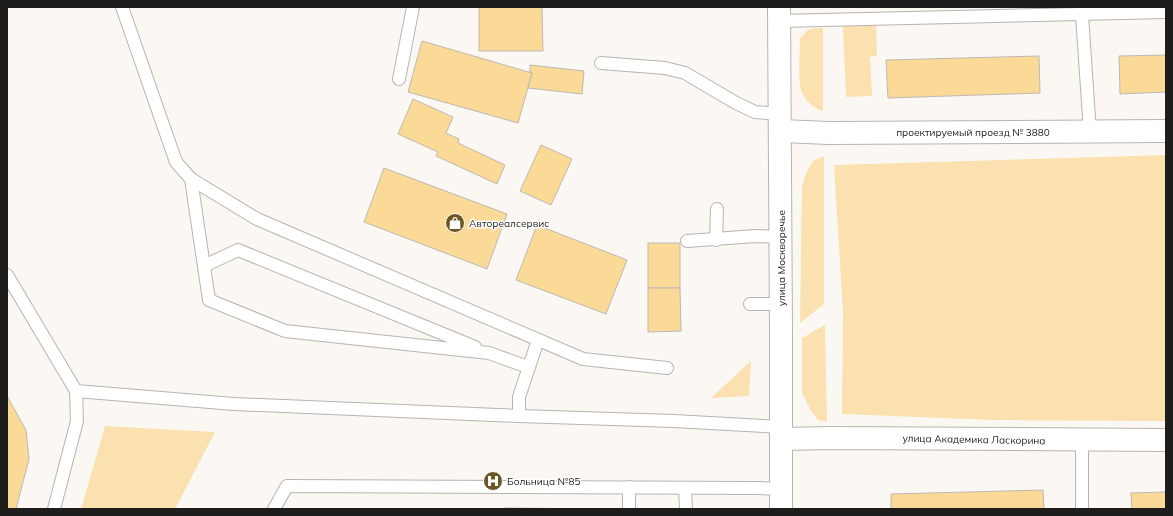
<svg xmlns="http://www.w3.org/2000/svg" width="1173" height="516" viewBox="0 0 1173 516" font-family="Mulish,sans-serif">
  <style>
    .green { fill: #fbe1b0 }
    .building { fill: #fbd997; stroke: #bcb9b4 }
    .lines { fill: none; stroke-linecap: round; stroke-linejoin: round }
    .lane-casing { stroke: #b7b4af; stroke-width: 14 }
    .street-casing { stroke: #b7b4af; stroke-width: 24 }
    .secondary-casing { stroke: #b7b4af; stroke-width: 24 }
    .lane { stroke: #fff; stroke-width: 12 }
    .street { stroke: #fff; stroke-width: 22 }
    .secondary { stroke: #fff; stroke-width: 22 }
    .labels { text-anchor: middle; stroke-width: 3; stroke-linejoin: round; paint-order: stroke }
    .street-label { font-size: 10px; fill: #1e1d1b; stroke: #fff }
    .poi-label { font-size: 10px; fill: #1e1d1b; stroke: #fff; text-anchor: start }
  </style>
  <rect width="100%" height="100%" fill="#fbf8f3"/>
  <g class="green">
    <polygon points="876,25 877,56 870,57 872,96 846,97 843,26"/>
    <path d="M815,28H823V111C813,108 804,100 801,90C798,81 800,50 800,38L808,30Z"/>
    <polygon points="1166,155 1166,421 993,420 842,414 843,311 834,165"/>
    <polygon points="824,156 824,304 800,323 802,186 806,173 813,161"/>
    <polygon points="825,325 827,422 818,420 811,411 802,393 802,338"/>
    <polygon points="751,361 749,396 711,398"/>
    <polygon points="105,426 215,432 175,509 81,509"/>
  </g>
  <g class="building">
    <polygon points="479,7 542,7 543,51 479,51"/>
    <polygon points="422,41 532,73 518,123 408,92"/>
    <polygon points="1166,55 1166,92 1120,94 1119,56"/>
    <polygon points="1039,56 1040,93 888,98 886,60"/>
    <polygon points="530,65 584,71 582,94 528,88 532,73 530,72"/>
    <polygon points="413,99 453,117 446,133 459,139 458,143 505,165 497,184 436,156 438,152 398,134"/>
    <polygon points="541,145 572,159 551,205 520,191"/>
    <polygon points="384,168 507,214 487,269 364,222"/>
    <polygon points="537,225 627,260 606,314 516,280"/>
    <rect x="648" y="243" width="32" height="45"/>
    <polygon points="648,288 680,288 681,331 648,332"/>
    <polygon points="7,396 26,430 29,459 16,509 7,509"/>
    <polygon points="1043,490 1044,509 891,509 891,494"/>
    <polygon points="1166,492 1166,509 1132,509 1131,493"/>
    <polygon points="504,508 603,509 504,509"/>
  </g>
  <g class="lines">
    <defs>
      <g id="lane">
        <polyline points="122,7 176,162 191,179 257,219 583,359 667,368"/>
        <polyline points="1082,15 1090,132"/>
        <polyline points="779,21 1166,12"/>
        <polyline points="601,63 665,68 685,73 736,103 755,112 780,114"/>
        <polyline points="399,79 413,7"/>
        <polyline points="191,179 209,300 285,331 489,353 528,367"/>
        <polyline points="716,240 717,209"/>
        <polyline points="687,241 756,236 781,237"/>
        <polyline points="204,266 238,250 475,347"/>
        <polyline points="7,275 76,391 234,404 519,416 674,421 781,427"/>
        <polyline points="750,304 781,304"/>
        <polyline points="519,416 519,397 538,340"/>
        <polyline points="629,487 629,509"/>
        <polyline points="685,488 686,509"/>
        <polyline points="54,509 77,421 76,391"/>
        <polyline points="274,509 287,486 756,488 780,489"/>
        <polyline points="1082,509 1082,440"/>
      </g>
      <g id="street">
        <polyline points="781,131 829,133 1166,131"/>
        <polyline points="781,439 831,438 1166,440"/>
      </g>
      <polyline id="secondary" points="779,7 781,331 781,509"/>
    </defs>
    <use href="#lane" class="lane-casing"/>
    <use href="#street" class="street-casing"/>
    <use href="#secondary" class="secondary-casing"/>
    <use href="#lane" class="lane"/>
    <use href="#street" class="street"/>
    <use href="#secondary" class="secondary"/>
  </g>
  <defs>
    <symbol id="shop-disc" viewBox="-11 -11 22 22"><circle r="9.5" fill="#6c5625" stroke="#fff"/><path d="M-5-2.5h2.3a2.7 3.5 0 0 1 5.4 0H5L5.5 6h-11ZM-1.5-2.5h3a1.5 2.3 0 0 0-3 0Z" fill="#fff"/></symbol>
    <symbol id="hospital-disc" viewBox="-11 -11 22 22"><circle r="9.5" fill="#6c5625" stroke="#fff"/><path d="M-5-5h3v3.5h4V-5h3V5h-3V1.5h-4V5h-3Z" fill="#fff"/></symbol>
  </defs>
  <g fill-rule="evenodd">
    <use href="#shop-disc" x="444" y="212" width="22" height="22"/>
    <use href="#hospital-disc" x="482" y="470" width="22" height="22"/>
  </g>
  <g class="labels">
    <g class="street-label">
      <text x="973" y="136">проектируемый проезд № 3880</text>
      <text transform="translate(781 258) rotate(-90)" y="4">улица Москворечье</text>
      <text transform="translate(974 439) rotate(1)" y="4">улица Академика Ласкорина</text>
    </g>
    <g class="poi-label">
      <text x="469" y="227">Автореалсервис</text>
      <text x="507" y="485">Больница №85</text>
    </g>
  </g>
  <rect width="1173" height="516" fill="none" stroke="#1e1d1b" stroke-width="16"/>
</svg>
